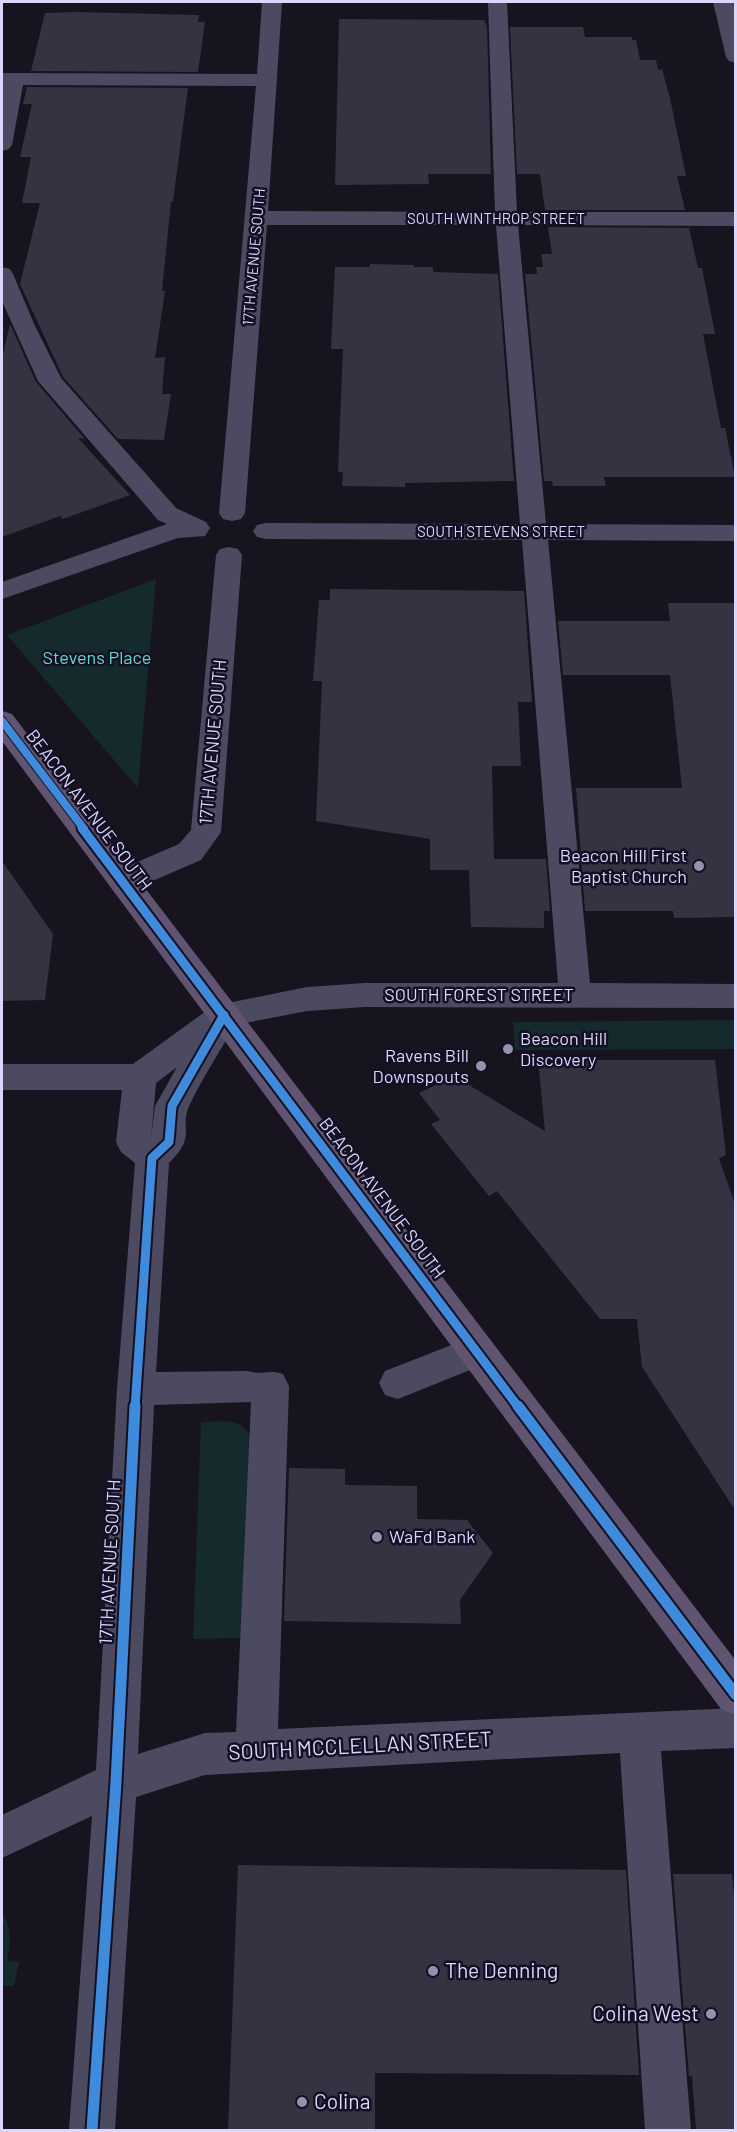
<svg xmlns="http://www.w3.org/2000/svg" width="737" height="2132" viewBox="0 0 737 2132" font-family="Barlow,sans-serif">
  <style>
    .green { fill: #142a2c }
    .building { fill: #363241 }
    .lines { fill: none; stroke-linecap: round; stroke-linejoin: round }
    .minor { fill: #4c4a60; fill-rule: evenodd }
    .major { fill: #605470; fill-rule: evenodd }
    .cycleway-far2-casing { stroke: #141024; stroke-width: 10 }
    .cycleway-far1-casing { stroke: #141024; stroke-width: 13 }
    .cycleway-casing { stroke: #141024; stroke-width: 15 }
    .cycleway-far2 { stroke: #408adc; stroke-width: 8 }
    .cycleway-far1 { stroke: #408adc; stroke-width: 9 }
    .cycleway { stroke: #408adc; stroke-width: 11 }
    .poi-dot { fill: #9791af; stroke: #141024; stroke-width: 2 }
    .labels { text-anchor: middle; stroke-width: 5; stroke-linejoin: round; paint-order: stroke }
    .far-street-label { font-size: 15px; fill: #dcd5fd; stroke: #141024 }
    .park-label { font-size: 18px; fill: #64dac3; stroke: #141024 }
    .street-label { font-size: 18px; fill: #dcd5fd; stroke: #141024 }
    .poi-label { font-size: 18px; fill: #dcd5fd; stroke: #141024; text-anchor: end }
    .near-street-label { font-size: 21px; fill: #dcd5fd; stroke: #141024 }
    .near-poi-label { font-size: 21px; fill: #dcd5fd; stroke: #141024; text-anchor: start }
  </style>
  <rect width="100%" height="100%" fill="#17141f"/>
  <g class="green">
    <polygon points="156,579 138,788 7,635"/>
    <polygon points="735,1020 735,1049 515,1050 513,1022"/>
    <path d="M201,1422C225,1422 239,1416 253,1439L246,1638L193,1639Z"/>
    <path d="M2,1917H5C12,1931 10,1945 7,1961L19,1962L14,1986H2Z"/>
  </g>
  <g class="building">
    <polygon points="77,12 199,15 198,22 205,22 198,72 31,71 45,13"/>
    <polygon points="339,19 484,20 487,27 491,174 428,174 429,184 335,185"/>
    <polygon points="510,27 583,27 585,37 632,37 632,40 636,40 640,60 656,60 658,70 662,69 670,98 686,176 677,176 685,210 545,210 540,174 517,174"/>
    <polygon points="27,87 188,88 173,201 171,202 162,291 165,291 155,358 165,357 162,394 171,394 164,440 118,439 63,377 20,284 40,203 22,203 31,157 20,157 32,104 23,104"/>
    <polygon points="548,227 689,228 698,268 702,268 715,334 703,334 721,428 725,428 735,477 604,477 606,486 553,486 552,481 544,481 525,274 537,274 536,267 543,267 541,254 552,254"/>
    <polygon points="370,264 414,265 414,267 433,267 433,272 498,274 514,481 405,483 405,487 342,486 343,472 338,472 343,349 331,349 335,267 370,267"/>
    <polygon points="10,324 36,382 85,439 78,438 130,495 63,519 60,516 2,537 2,358"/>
    <polygon points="330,589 524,591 532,702 518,702 521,766 492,766 494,859 546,859 550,911 544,911 544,928 471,927 469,870 430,870 430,839 316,821 322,681 313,681 319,600 330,600"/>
    <polygon points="668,603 735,603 735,917 674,918 673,911 585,911 576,788 682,788 670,675 563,675 558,621 670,621"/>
    <polygon points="2,861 53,934 45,1000 2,1001"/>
    <polygon points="538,1060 715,1060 726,1155 719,1159 735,1204 735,1510 642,1367 637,1319 600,1319 497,1191 489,1196 431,1124 440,1120 419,1093 454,1076 545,1131"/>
    <polygon points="289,1468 345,1469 345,1485 417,1486 417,1519 467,1520 493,1553 460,1600 461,1624 284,1621"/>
    <polygon points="238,1865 626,1870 639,2075 375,2073 375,2130 228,2130"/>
    <polygon points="673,1874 732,1874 735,1907 735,2130 696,2130 692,2076 689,2076"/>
  </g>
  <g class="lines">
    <g class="minor">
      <path d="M262,2H282L268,211L495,212L488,2H507L517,212H736V226L518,225L546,524L736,525V541L548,540L590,983L736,984V1008L365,1007L307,1011L235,1025C220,1051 203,1077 190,1104C178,1129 198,1135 169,1163L156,1372L248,1371C262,1376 267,1369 283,1374L289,1386L278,1729L736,1708V1748L661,1751L691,2130H645L620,1753L205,1775L136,1797L115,2130H69L92,1816L2,1858V1815L96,1770L117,1389L135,1163L121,1152L116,1142L122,1090H2V1064H133L213,1006L307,987L365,983H558L522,540L266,539L257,537L253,531L257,525L266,523L520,524L496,225H267L245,513L241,519L232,521L223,519L219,513L256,86L23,85L12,145L9,149L2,151V73L257,74ZM177,1067L155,1106L151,1138L156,1083ZM251,1402L236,1732L205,1733L138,1754L154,1405Z"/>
      <polygon points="713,2 733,2 736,14 736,63 729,61 726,57"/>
      <polygon points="2,267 10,269 13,274 35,326 61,378 176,508 206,522 210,528 205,536 178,538 2,599 2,582 167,524 158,520 38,381 2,301"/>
      <polygon points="229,547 238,549 242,555 221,832 201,860 134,889 123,892 112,889 108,881 112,873 179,844 191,830 216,555 220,549"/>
      <polygon points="477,1335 490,1340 495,1351 490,1362 398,1399 385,1395 379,1383 385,1371"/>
    </g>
    <polygon class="major" points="2,711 12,714 736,1661 736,1715 721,1709 2,741"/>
    <defs>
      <polyline id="cycleway-far2" points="2,721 84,829"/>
      <g id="cycleway-far1">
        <polyline points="82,828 519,1408"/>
        <polyline points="135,1408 152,1158 169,1142 172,1106 224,1015"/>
      </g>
      <g id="cycleway">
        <polyline points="518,1406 736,1695"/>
        <polyline points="92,2130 116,1782 135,1406"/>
      </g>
    </defs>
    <use href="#cycleway-far2" class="cycleway-far2-casing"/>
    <use href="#cycleway-far1" class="cycleway-far1-casing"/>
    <use href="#cycleway" class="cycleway-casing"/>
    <use href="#cycleway-far2" class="cycleway-far2"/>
    <use href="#cycleway-far1" class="cycleway-far1"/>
    <use href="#cycleway" class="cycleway"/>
  </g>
  <g class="poi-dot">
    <circle cx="699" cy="866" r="6"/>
    <circle cx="508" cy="1049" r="6"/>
    <circle cx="481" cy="1066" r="6"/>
    <circle cx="377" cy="1537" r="6"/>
    <circle cx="433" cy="1971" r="6"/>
    <circle cx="711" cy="2014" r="6"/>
    <circle cx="302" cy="2102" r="6"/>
  </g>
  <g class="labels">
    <g class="far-street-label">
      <text x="496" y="224">SOUTH WINTHROP STREET</text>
      <text transform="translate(254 257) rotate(-85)" y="5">17TH AVENUE SOUTH</text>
      <text x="501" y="537">SOUTH STEVENS STREET</text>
    </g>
    <g class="park-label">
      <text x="97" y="664">Stevens Place</text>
    </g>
    <g class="street-label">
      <text transform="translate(213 742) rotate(-85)" y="6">17TH AVENUE SOUTH</text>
      <text transform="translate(89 810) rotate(53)" y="6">BEACON AVENUE SOUTH</text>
      <text x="479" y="1001">SOUTH FOREST STREET</text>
      <text transform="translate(382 1198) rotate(53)" y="6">BEACON AVENUE SOUTH</text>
      <text transform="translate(110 1562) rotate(-87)" y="6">17TH AVENUE SOUTH</text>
    </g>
    <g class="poi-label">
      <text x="687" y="862">Beacon Hill First<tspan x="687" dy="21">Baptist Church</tspan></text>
      <text x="520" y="1045" text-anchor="start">Beacon Hill<tspan x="520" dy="21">Discovery</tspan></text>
      <text x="469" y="1062">Ravens Bill<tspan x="469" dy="21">Downspouts</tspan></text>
      <text x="389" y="1543" text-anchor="start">WaFd Bank</text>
    </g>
    <g class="near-street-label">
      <text transform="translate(360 1746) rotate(-3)" y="7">SOUTH MCCLELLAN STREET</text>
    </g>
    <g class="near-poi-label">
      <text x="445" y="1978">The Denning</text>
      <text x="699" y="2021" text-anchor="end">Colina West</text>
      <text x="314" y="2109">Colina</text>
    </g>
  </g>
  <rect width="737" height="2132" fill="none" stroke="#dcd5fd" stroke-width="6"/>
</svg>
